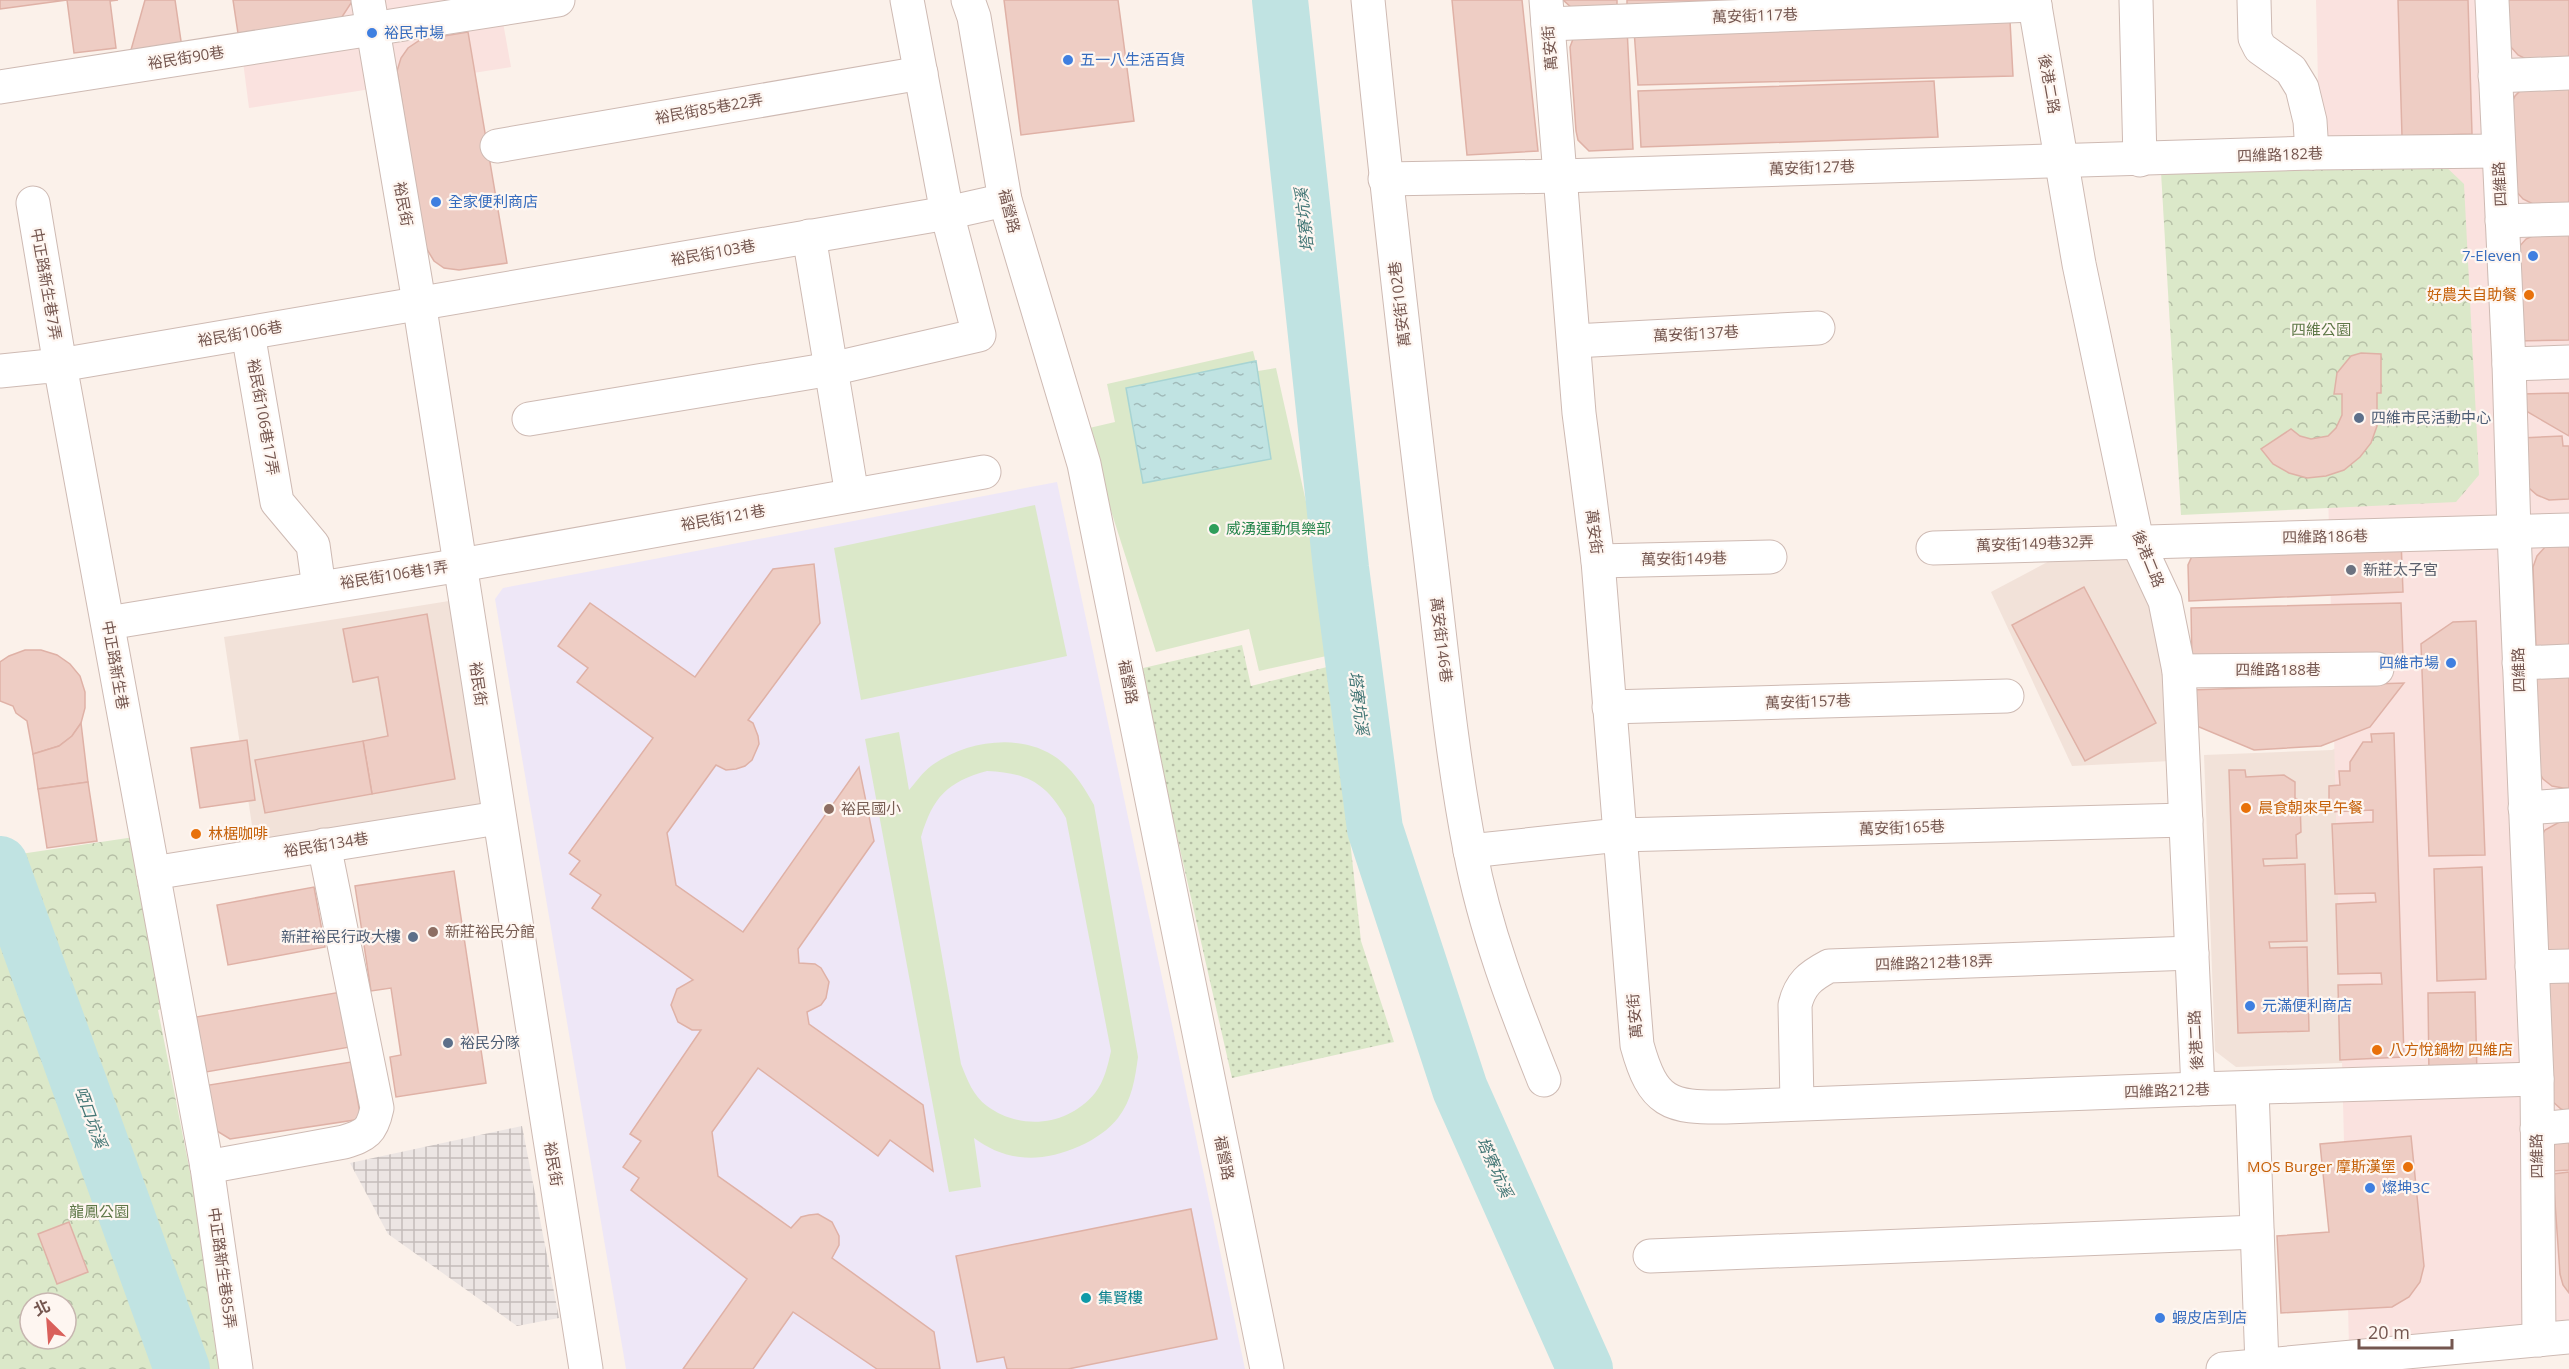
<svg xmlns="http://www.w3.org/2000/svg" width="2569" height="1369" viewBox="0 0 2569 1369" font-family="'Open Sans','Noto Sans TC',sans-serif">
  <style>
    .residential { fill: #f2e2d9 }
    .commercial { fill: #fae2df }
    .industrial { fill: url(#industrial-grid) }
    .education { fill: #eee7f7 }
    .grass { fill: url(#grass-dots) }
    .park { fill: url(#park-crowns); fill-rule: evenodd }
    .pitch { fill: #dbe8c9; fill-rule: evenodd }
    .water { fill: url(#water-ripples); stroke: #a7d4d3; stroke-width: 1.5 }
    .lines { fill: none; stroke-linecap: round; stroke-linejoin: round }
    .river { stroke: #c0e3e2; stroke-width: 56 }
    .building { fill: #eecdc4; stroke: #dfb1a6; stroke-width: 1.5 }
    .minor-casing { stroke: #cebab3; stroke-width: 35 }
    .minor { stroke: #fff; stroke-width: 33 }
    .shop-dot { fill: #3f7fe0; stroke: #fef6f1; stroke-width: 2 }
    .food-dot { fill: #e8710a; stroke: #fef6f1; stroke-width: 2 }
    .service-dot { fill: #5c6f8a; stroke: #fef6f1; stroke-width: 2 }
    .leisure-dot { fill: #2e9e5b; stroke: #fef6f1; stroke-width: 2 }
    .worship-dot { fill: #6b7280; stroke: #fef6f1; stroke-width: 2 }
    .education-dot { fill: #8d6e63; stroke: #fef6f1; stroke-width: 2 }
    .culture-dot { fill: #0f9aa8; stroke: #fef6f1; stroke-width: 2 }
    .labels { text-anchor: middle; stroke-width: 4.5; stroke-linejoin: round; paint-order: stroke }
    .street-label { font-size: 15px; fill: #74564f; stroke: #fef6f1 }
    .shop-label { font-size: 15px; fill: #366cbe; stroke: #fef6f1; text-anchor: start }
    .food-label { font-size: 15px; fill: #c56008; stroke: #fef6f1; text-anchor: start }
    .park-label { font-size: 15px; fill: #5f7848; stroke: #fef6f1 }
    .service-label { font-size: 15px; fill: #4e5e75; stroke: #fef6f1; text-anchor: start }
    .leisure-label { font-size: 15px; fill: #27864d; stroke: #fef6f1; text-anchor: start }
    .worship-label { font-size: 15px; fill: #5b616d; stroke: #fef6f1; text-anchor: start }
    .education-label { font-size: 15px; fill: #785e54; stroke: #fef6f1; text-anchor: start }
    .culture-label { font-size: 15px; fill: #0d838f; stroke: #fef6f1; text-anchor: start }
    .water-label { font-size: 16px; font-style: italic; fill: #447776; stroke: #fef6f1 }
  </style>
  <defs>
    <pattern id="industrial-grid" width="8" height="8" patternUnits="userSpaceOnUse" patternTransform="scale(1.5)"><rect width="8" height="8" fill="#ece5e3"/><path d="M0 4h8M4 0v8" fill="none" stroke="#c4bcba"/></pattern>
    <pattern id="grass-dots" width="8" height="8" patternUnits="userSpaceOnUse" patternTransform="scale(1.5)"><rect width="8" height="8" fill="#dbe8c9"/><path d="M2 2h.1M6 6h.1" fill="none" stroke="#b6bfa6" stroke-width="1.8" stroke-linecap="round"/></pattern>
    <pattern id="park-crowns" width="20" height="18" patternUnits="userSpaceOnUse" patternTransform="scale(1.5)"><rect width="20" height="18" fill="#dbe8c9"/><path d="M2 6a3 3 0 1 1 6 0M12 15a3 3 0 1 1 6 0" fill="none" stroke="#b6bfa6"/></pattern>
    <pattern id="water-ripples" width="26" height="14" patternUnits="userSpaceOnUse" patternTransform="scale(1.5)"><rect width="26" height="14" fill="#c0e3e2"/><path d="M2 4q2-2 4 0t4 0M15 11q2-2 4 0t4 0" fill="none" stroke="#a1bbba"/></pattern>
  </defs>
  <rect width="100%" height="100%" fill="#fbf1ea"/>
  <g class="residential">
    <polygon points="2136,555 2160,615 2171,761 2072,766 1991,592 2055,558"/>
    <polygon points="449,601 481,808 254,839 224,637"/>
    <polygon points="2385,723 2420,1060 2236,1067 2215,1051 2204,755 2332,750"/>
  </g>
  <g class="commercial">
    <polygon points="235,0 499,0 511,67 249,108"/>
    <polygon points="2316,0 2569,0 2569,1327 2349,1347"/>
  </g>
  <polygon class="industrial" points="522,1126 559,1318 517,1326 388,1234 350,1163"/>
  <polygon class="education" points="1057,482 1245,1369 626,1369 495,599 503,588"/>
  <polygon class="grass" points="1242,645 1251,686 1331,666 1361,941 1394,1042 1232,1078 1139,669"/>
  <g class="park">
    <polygon points="2441,162 2464,184 2479,475 2456,502 2181,515 2161,172"/>
    <path d="M141,836L168,1007L158,1010L229,1369H199L175,1301L143,1314L164,1369H0V869L7,856ZM30,1303H66V1339H30Z"/>
  </g>
  <g class="pitch">
    <polygon points="1253,351 1258,371 1276,368 1340,653 1259,671 1249,629 1156,652 1085,429 1115,422 1107,384"/>
    <polygon points="1035,505 1067,656 861,700 834,548"/>
    <path d="M899,732L909,790C916,782 923,772 931,766C965,741 1021,732 1057,758C1074,771 1084,787 1094,805L1138,1057C1135,1079 1132,1100 1118,1118C1099,1143 1051,1162 1020,1157C1002,1155 988,1148 974,1138L981,1187L949,1192L865,739ZM987,771C1028,773 1046,783 1066,818L1111,1051C1108,1065 1104,1082 1095,1093C1068,1126 1021,1131 987,1106C973,1096 967,1079 961,1064L921,837C933,797 947,782 987,771Z"/>
  </g>
  <polygon class="water" points="1256,361 1271,459 1143,483 1126,388"/>
  <g class="lines">
    <g class="river">
      <polyline points="1280,0 1341,568 1375,829 1460,1089 1585,1369"/>
      <polyline points="0,864 182,1369"/>
    </g>
  </g>
  <g class="building">
    <polygon points="0,0 118,0 110,1 116,48 74,53 67,0 0,9"/>
    <polygon points="145,0 175,0 182,48 129,57"/>
    <polygon points="233,0 353,0 336,26 239,40"/>
    <polygon points="1004,0 1118,0 1134,121 1021,135"/>
    <polygon points="1452,0 1522,0 1538,151 1467,155"/>
    <polygon points="1563,0 1617,0 1617,7 1573,9"/>
    <polygon points="1627,0 1827,0 1627,7"/>
    <polygon points="2398,0 2468,0 2472,134 2402,136"/>
    <polygon points="2504,0 2569,0 2569,59 2530,61 2518,55 2510,46"/>
    <polygon points="2010,21 2013,76 1638,85 1634,30"/>
    <polygon points="1627,28 1633,149 1589,151 1578,140 1576,131 1570,47 1573,39"/>
    <polygon points="468,32 507,263 459,270 444,268 434,261 425,246 397,71 401,58 408,48 420,40"/>
    <polygon points="1934,81 1938,137 1641,147 1638,91"/>
    <polygon points="2569,83 2569,205 2535,205 2523,199 2515,190 2510,107 2515,96 2523,88"/>
    <polygon points="2569,233 2569,340 2516,341 2518,248 2526,239 2537,234"/>
    <polygon points="2361,353 2381,354 2381,393 2377,393 2377,426 2371,443 2360,457 2344,470 2326,476 2307,478 2289,473 2273,464 2261,449 2291,429 2300,436 2311,439 2328,436 2336,428 2342,415 2342,394 2334,394 2337,373 2351,356"/>
    <polygon points="2569,393 2569,436 2521,408 2521,394"/>
    <polygon points="2562,436 2563,446 2569,446 2569,499 2549,500 2537,495 2529,488 2521,438"/>
    <polygon points="2401,540 2403,592 2189,601 2188,565 2193,554"/>
    <polygon points="2569,541 2569,648 2536,649 2533,567 2537,556 2545,547 2556,542"/>
    <polygon points="814,564 820,623 748,720 753,723 758,736 759,744 752,760 745,766 736,769 726,770 716,765 667,833 676,885 743,932 859,767 874,841 798,949 799,963 815,964 821,968 829,982 826,998 821,1005 807,1012 809,1024 923,1105 933,1171 890,1140 878,1156 758,1068 712,1132 718,1176 791,1228 801,1217 809,1215 818,1214 832,1222 839,1236 839,1245 832,1258 934,1332 940,1369 877,1369 793,1312 753,1369 683,1369 747,1279 631,1190 639,1178 623,1167 641,1141 630,1134 701,1030 692,1030 678,1022 671,1005 677,989 693,980 592,908 601,895 570,874 580,861 569,853 653,738 577,682 588,668 558,646 590,603 695,677 773,569"/>
    <polygon points="2084,587 2156,723 2085,761 2012,625"/>
    <polygon points="2401,603 2403,657 2192,663 2191,608"/>
    <polygon points="427,614 455,779 372,794 363,741 388,736 378,677 353,682 343,629"/>
    <polygon points="2476,621 2485,855 2429,856 2421,644 2453,622"/>
    <polygon points="25,650 41,650 57,655 70,664 80,676 85,692 85,708 81,723 72,736 59,746 33,754 27,721 16,713 13,706 0,701 0,662 9,656"/>
    <polygon points="2569,673 2569,788 2563,788 2552,786 2543,779 2538,770 2536,674"/>
    <polygon points="2404,683 2370,727 2321,746 2254,750 2192,724 2190,690"/>
    <polygon points="81,723 88,782 38,789 33,754 59,746 72,736"/>
    <polygon points="2394,733 2404,1057 2340,1060 2338,985 2382,984 2381,973 2338,974 2336,904 2376,902 2375,893 2335,894 2332,824 2373,822 2373,810 2329,812 2329,786 2340,785 2339,771 2350,771 2350,762 2363,742 2372,742 2371,734"/>
    <polygon points="247,740 255,800 200,808 191,748"/>
    <polygon points="363,741 372,794 265,813 255,760"/>
    <polygon points="2229,770 2245,770 2246,777 2284,775 2295,782 2295,798 2300,801 2301,832 2296,835 2297,858 2263,859 2264,866 2305,864 2307,941 2269,942 2270,948 2307,947 2309,1031 2238,1033"/>
    <polygon points="88,782 97,841 47,848 38,789"/>
    <polygon points="2563,820 2569,820 2569,950 2544,951 2540,839 2545,830"/>
    <polygon points="2482,867 2486,979 2437,981 2434,869"/>
    <polygon points="454,871 486,1083 396,1097 390,1057 401,1055 391,988 371,991 355,886"/>
    <polygon points="314,887 325,947 228,965 217,905"/>
    <polygon points="2569,979 2569,1112 2561,1109 2552,1101 2543,980"/>
    <polygon points="341,992 350,1047 206,1072 196,1017"/>
    <polygon points="2475,992 2477,1075 2429,1077 2428,993"/>
    <polygon points="351,1062 361,1119 230,1139 212,1128 203,1086"/>
    <polygon points="2411,1136 2424,1266 2420,1282 2409,1297 2392,1307 2281,1313 2277,1236 2329,1232 2320,1144"/>
    <polygon points="2569,1138 2569,1170 2553,1171 2552,1139"/>
    <polygon points="2569,1172 2569,1293 2563,1285 2560,1274 2553,1174"/>
    <polygon points="1191,1209 1217,1339 1068,1369 1007,1369 1004,1357 977,1362 956,1256"/>
    <polygon points="69,1222 88,1272 57,1284 38,1234"/>
  </g>
  <g class="lines">
    <defs>
      <g id="minor">
        <polyline points="368,0 419,302 586,1369"/>
        <polyline points="968,0 974,17 1005,200 1084,464 1267,1369"/>
        <path d="M1368,0C1385,174 1405,348 1426,521C1440,630 1449,741 1470,850C1485,930 1514,1005 1544,1080"/>
        <path d="M1546,0L1579,413L1598,561L1637,1045C1653,1103 1669,1108 1726,1107L2198,1089L2537,1079"/>
        <polyline points="2034,0 2079,264 2137,541 2165,601 2179,671 2198,1089"/>
        <polyline points="2136,0 2140,160"/>
        <polyline points="2254,0 2255,38 2260,48 2291,70 2302,88 2310,121 2312,153"/>
        <polyline points="2492,0 2509,364 2514,532 2537,1079 2539,1340"/>
        <polyline points="1548,24 2035,5"/>
        <polyline points="2495,76 2569,73"/>
        <polyline points="0,87 558,0"/>
        <polyline points="497,146 921,73"/>
        <polyline points="1385,179 1561,176 2312,153 2498,151"/>
        <polyline points="33,203 60,365 947,213 1005,200"/>
        <polyline points="2502,221 2569,219"/>
        <polyline points="809,236 852,495"/>
        <polyline points="248,333 277,502 313,545 319,588"/>
        <polyline points="1574,341 1818,328"/>
        <polyline points="2509,364 2569,362"/>
        <polyline points="0,371 60,365 207,1167 236,1369"/>
        <polyline points="529,419 831,369 979,335 947,213 907,0"/>
        <polyline points="1933,548 2569,530"/>
        <polyline points="1598,561 1770,557"/>
        <polyline points="108,623 461,565 984,472"/>
        <polyline points="2519,663 2569,661"/>
        <polyline points="2179,671 2377,669"/>
        <polyline points="1609,707 2007,696"/>
        <polyline points="2525,808 2569,805"/>
        <polyline points="1470,851 1619,835 2186,820"/>
        <polyline points="153,873 498,818"/>
        <polyline points="2532,967 2569,966"/>
        <polyline points="2252,1089 2262,1365"/>
        <path d="M1797,1103L1795,1005C1800,984 1810,976 1829,966L2192,953"/>
        <polyline points="2537,1129 2569,1126"/>
        <path d="M207,1167L344,1142C366,1135 372,1132 377,1108L324,845"/>
        <polyline points="1650,1256 2257,1232"/>
        <polyline points="2223,1369 2569,1337"/>
      </g>
    </defs>
    <use href="#minor" class="minor-casing"/>
    <use href="#minor" class="minor"/>
  </g>
  <g class="shop-dot">
    <circle cx="372" cy="33" r="6"/>
    <circle cx="1068" cy="60" r="6"/>
    <circle cx="436" cy="202" r="6"/>
    <circle cx="2533" cy="256" r="6"/>
    <circle cx="2451" cy="663" r="6"/>
    <circle cx="2250" cy="1006" r="6"/>
    <circle cx="2370" cy="1188" r="6"/>
    <circle cx="2160" cy="1318" r="6"/>
  </g>
  <g class="food-dot">
    <circle cx="2529" cy="295" r="6"/>
    <circle cx="2246" cy="808" r="6"/>
    <circle cx="196" cy="834" r="6"/>
    <circle cx="2377" cy="1050" r="6"/>
    <circle cx="2408" cy="1167" r="6"/>
  </g>
  <g class="service-dot">
    <circle cx="2359" cy="418" r="6"/>
    <circle cx="413" cy="937" r="6"/>
    <circle cx="448" cy="1043" r="6"/>
  </g>
  <circle class="leisure-dot" cx="1214" cy="529" r="6"/>
  <circle class="worship-dot" cx="2351" cy="570" r="6"/>
  <g class="education-dot">
    <circle cx="829" cy="809" r="6"/>
    <circle cx="433" cy="932" r="6"/>
  </g>
  <circle class="culture-dot" cx="1086" cy="1298" r="6"/>
  <g class="labels">
    <g class="street-label">
      <text transform="translate(1755 16) rotate(-2)" y="5">萬安街117巷</text>
      <text transform="translate(1550 48) rotate(-95)" y="5">萬安街</text>
      <text transform="translate(186 58) rotate(-9)" y="5">裕民街90巷</text>
      <text transform="translate(2049 84) rotate(80)" y="5">後港二路</text>
      <text transform="translate(709 109) rotate(-10)" y="5">裕民街85巷22弄</text>
      <text transform="translate(2280 155) rotate(-2)" y="5">四維路182巷</text>
      <text transform="translate(1812 168) rotate(-2)" y="5">萬安街127巷</text>
      <text transform="translate(2500 184) rotate(-93)" y="5">四維路</text>
      <text transform="translate(403 204) rotate(80)" y="5">裕民街</text>
      <text transform="translate(1009 211) rotate(76)" y="5">福營路</text>
      <text transform="translate(713 253) rotate(-10)" y="5">裕民街103巷</text>
      <text transform="translate(46 284) rotate(80)" y="5">中正路新生巷7弄</text>
      <text transform="translate(1400 304) rotate(-97)" y="5">萬安街102巷</text>
      <text transform="translate(240 334) rotate(-10)" y="5">裕民街106巷</text>
      <text transform="translate(1696 334) rotate(-3)" y="5">萬安街137巷</text>
      <text transform="translate(263 417) rotate(80)" y="5">裕民街106巷17弄</text>
      <text transform="translate(723 518) rotate(-10)" y="5">裕民街121巷</text>
      <text transform="translate(1594 532) rotate(83)" y="5">萬安街</text>
      <text transform="translate(2325 537) rotate(-1)" y="5">四維路186巷</text>
      <text transform="translate(2035 544) rotate(-2)" y="5">萬安街149巷32弄</text>
      <text transform="translate(1684 559) rotate(-1)" y="5">萬安街149巷</text>
      <text transform="translate(2148 559) rotate(68)" y="5">後港二路</text>
      <text transform="translate(394 575) rotate(-9)" y="5">裕民街106巷1弄</text>
      <text transform="translate(1441 640) rotate(83)" y="5">萬安街146巷</text>
      <text transform="translate(115 665) rotate(80)" y="5">中正路新生巷</text>
      <text x="2278" y="675">四維路188巷</text>
      <text transform="translate(2519 670) rotate(-92)" y="5">四維路</text>
      <text transform="translate(1128 682) rotate(79)" y="5">福營路</text>
      <text transform="translate(478 684) rotate(82)" y="5">裕民街</text>
      <text transform="translate(1808 702) rotate(-2)" y="5">萬安街157巷</text>
      <text transform="translate(1902 828) rotate(-2)" y="5">萬安街165巷</text>
      <text transform="translate(326 845) rotate(-9)" y="5">裕民街134巷</text>
      <text transform="translate(1934 963) rotate(-2)" y="5">四維路212巷18弄</text>
      <text transform="translate(1635 1016) rotate(-95)" y="5">萬安街</text>
      <text transform="translate(2196 1040) rotate(-93)" y="5">後港二路</text>
      <text transform="translate(2167 1091) rotate(-2)" y="5">四維路212巷</text>
      <text transform="translate(2537 1156) rotate(-91)" y="5">四維路</text>
      <text transform="translate(1224 1158) rotate(79)" y="5">福營路</text>
      <text transform="translate(553 1164) rotate(81)" y="5">裕民街</text>
      <text transform="translate(222 1268) rotate(82)" y="5">中正路新生巷85弄</text>
    </g>
    <g class="shop-label">
      <text x="384" y="38">裕民市場</text>
      <text x="1080" y="65">五一八生活百貨</text>
      <text x="448" y="207">全家便利商店</text>
      <text x="2521" y="261" text-anchor="end">7-Eleven</text>
      <text x="2439" y="668" text-anchor="end">四維市場</text>
      <text x="2262" y="1011">元滿便利商店</text>
      <text x="2382" y="1193">燦坤3C</text>
      <text x="2172" y="1323">蝦皮店到店</text>
    </g>
    <g class="food-label">
      <text x="2517" y="300" text-anchor="end">好農夫自助餐</text>
      <text x="2258" y="813">晨食朝來早午餐</text>
      <text x="208" y="839">林椐咖啡</text>
      <text x="2389" y="1055">八方悅鍋物 四維店</text>
      <text x="2396" y="1172" text-anchor="end">MOS Burger 摩斯漢堡</text>
    </g>
    <g class="park-label">
      <text x="2321" y="335">四維公園</text>
      <text x="99" y="1217">龍鳳公園</text>
    </g>
    <g class="service-label">
      <text x="2371" y="423">四維市民活動中心</text>
      <text x="401" y="942" text-anchor="end">新莊裕民行政大樓</text>
      <text x="460" y="1048">裕民分隊</text>
    </g>
    <g class="leisure-label">
      <text x="1226" y="534">威湧運動俱樂部</text>
    </g>
    <g class="worship-label">
      <text x="2363" y="575">新莊太子宮</text>
    </g>
    <g class="education-label">
      <text x="841" y="814">裕民國小</text>
      <text x="445" y="937">新莊裕民分館</text>
    </g>
    <g class="culture-label">
      <text x="1098" y="1303">集賢樓</text>
    </g>
    <g class="water-label">
      <text transform="translate(1304 220) rotate(-96)" y="6">塔寮坑溪</text>
      <text transform="translate(1359 703) rotate(83)" y="6">塔寮坑溪</text>
      <text transform="translate(91 1117) rotate(70)" y="6">啞口坑溪</text>
      <text transform="translate(1495 1167) rotate(66)" y="6">塔寮坑溪</text>
    </g>
  </g>
  <g transform="translate(48 1321) rotate(335)"><circle r="28" fill="#fef6f1" stroke="#c7b6b0" stroke-width="1.5"/>
  <path d="M0-4.5L10 22L0 15L-10 22Z" fill="#d9605b"/>
  <text y="-9" font-size="16" font-weight="bold" text-anchor="middle" fill="#74564f">北</text>
  </g>
  <path d="M2359 1339v9h93v-9" fill="none" stroke="#74564f" stroke-width="3"/>
  <text x="2368" y="1339" font-size="18" fill="#74564f" stroke="#fef6f1" stroke-width="4.5" paint-order="stroke">20 m</text>
</svg>
